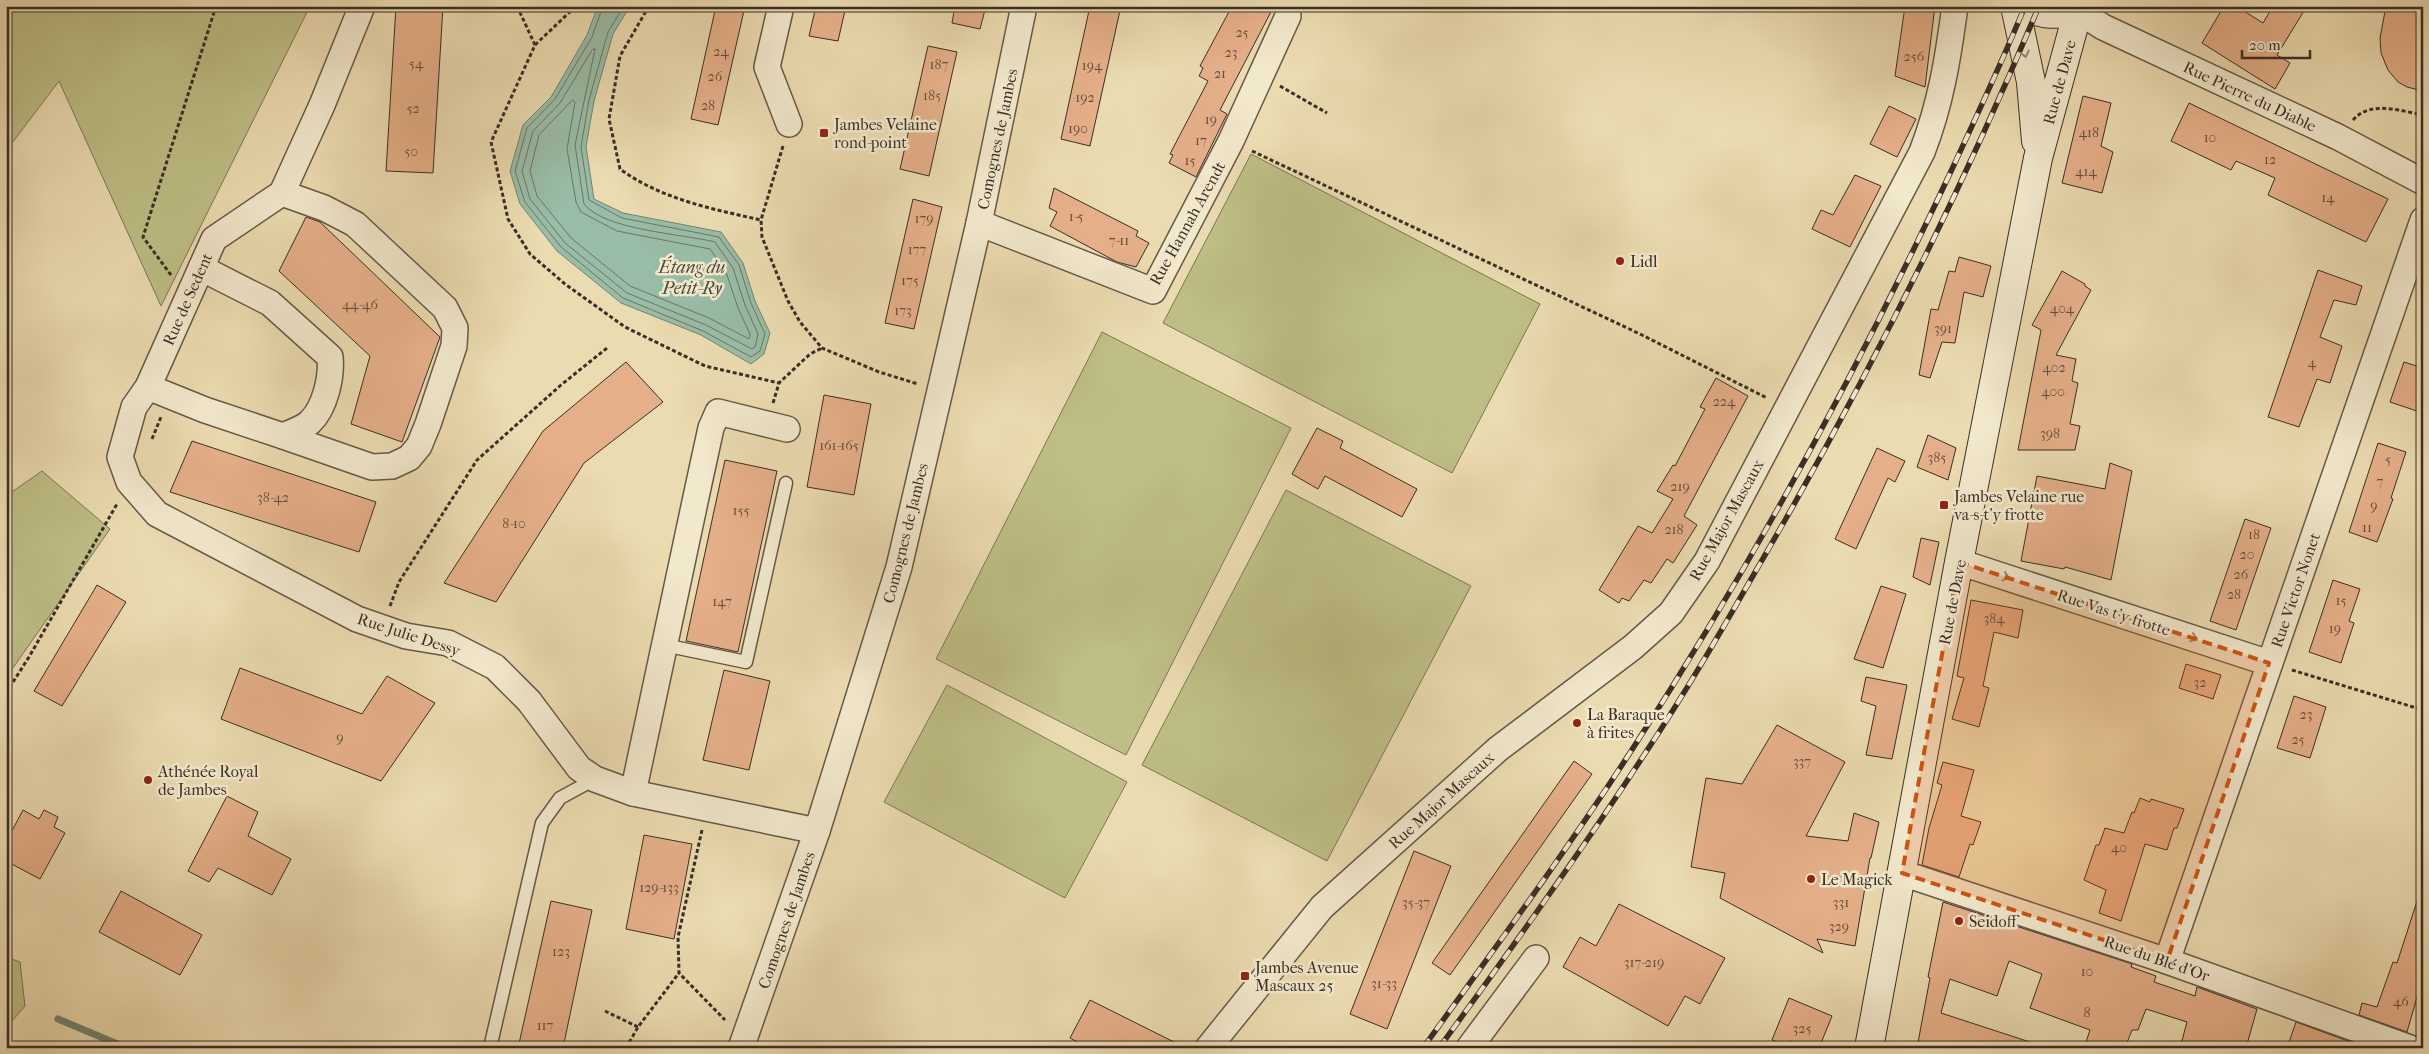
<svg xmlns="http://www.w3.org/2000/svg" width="2429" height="1054" viewBox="0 0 2429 1054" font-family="'IM FELL French Canon',serif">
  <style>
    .green { fill: #bebe86; stroke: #7c7656 }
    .water { fill: #99bca6; stroke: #738373 }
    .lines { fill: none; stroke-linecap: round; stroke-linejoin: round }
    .shore { stroke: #6a7566; stroke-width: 1 }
    .stream { stroke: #738373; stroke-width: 7 }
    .building { fill: #e5af89; stroke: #3a2e26 }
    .lane-casing { stroke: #665948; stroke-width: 15 }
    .street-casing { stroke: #665948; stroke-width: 28 }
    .secondary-casing { stroke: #3a2e26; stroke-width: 30 }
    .path { stroke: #3a2e26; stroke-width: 3; stroke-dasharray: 4 2.5; stroke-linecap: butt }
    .lane { stroke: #f2e8cc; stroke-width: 12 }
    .street { stroke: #f2e8cc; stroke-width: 25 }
    .secondary { stroke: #f2e8cc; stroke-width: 28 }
    .rail-casing { stroke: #3a2e26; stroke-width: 5.5 }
    .rail { stroke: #f2e8cc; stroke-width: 4; stroke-dasharray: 11; stroke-linecap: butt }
    .oneway { stroke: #968b79 }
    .marked { fill: #ce5310; fill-opacity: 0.2; stroke: #ce5310; stroke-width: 4; stroke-dasharray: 10 6; stroke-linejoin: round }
    .poi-dot { fill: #8f2418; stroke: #f2e8cc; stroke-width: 2 }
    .labels { text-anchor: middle; stroke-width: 5; stroke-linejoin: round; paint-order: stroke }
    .number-label { font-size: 14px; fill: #654e3f }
    .street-label { font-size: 16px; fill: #3a2e26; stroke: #f2e8cc }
    .poi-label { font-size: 16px; fill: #3a2e26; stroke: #f2e8cc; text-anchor: start }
    .water-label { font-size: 18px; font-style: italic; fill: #4d4a40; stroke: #f2e8cc }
  </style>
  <rect width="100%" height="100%" fill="#ebdbb0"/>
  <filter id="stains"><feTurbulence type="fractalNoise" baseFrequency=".004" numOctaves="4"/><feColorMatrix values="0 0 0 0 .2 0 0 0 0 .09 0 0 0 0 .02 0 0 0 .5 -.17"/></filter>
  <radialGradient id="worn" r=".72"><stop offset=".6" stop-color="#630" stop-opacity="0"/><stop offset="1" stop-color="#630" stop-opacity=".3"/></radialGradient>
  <g class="green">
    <polygon points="6,6 310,6 161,306 59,81 6,151"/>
    <polygon points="1251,154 1540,304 1452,473 1163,323"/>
    <polygon points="1102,332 1291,428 1126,755 936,659"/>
    <polygon points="42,471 110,529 6,678 6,496"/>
    <polygon points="1286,490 1471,586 1327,861 1142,765"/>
    <polygon points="947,685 1127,782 1065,898 884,802"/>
    <polygon points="6,957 20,962 25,1006 6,1028"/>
  </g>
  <polygon class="water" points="598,6 630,6 613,34 594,101 586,147 594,199 623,213 721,232 743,263 755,301 770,333 764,354 751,364 701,335 621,303 557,251 520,204 510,171 523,125 551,97 587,35"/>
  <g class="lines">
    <g class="shore">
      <polyline points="603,6 592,37 555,99 527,128 515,171 525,202 561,247 623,298 703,331 751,357 760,351 765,334 751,303 739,265 719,237 622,218 589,200 581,147 589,100 608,32 624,6"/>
      <path d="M595,49L575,145L584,204C604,230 683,234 715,242L733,268L745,305L758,334L755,347L752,349L706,325L627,293L565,243L530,199L522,171L533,131L560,103L592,50Z"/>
      <polygon points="573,100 575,102 567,149 576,202 581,212 617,231 710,249 726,272 738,308 750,334 749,339 709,318 630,286 571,238 537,196 530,171 539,135"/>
    </g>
    <g class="stream">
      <polyline points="6,1006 9,1008"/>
      <polyline points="58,1019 127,1048"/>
    </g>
  </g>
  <g class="building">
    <polygon points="396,6 443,6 433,173 386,171"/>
    <polygon points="716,6 745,6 718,125 691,119"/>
    <polygon points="816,6 846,6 838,41 809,36"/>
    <polygon points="955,6 986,6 980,29 952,23"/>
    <polygon points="1090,6 1121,6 1090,146 1061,139"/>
    <polygon points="1232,6 1274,6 1220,110 1227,114 1196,177 1169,163 1173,155 1170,154 1208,81 1199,76 1203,68 1200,66"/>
    <polygon points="1905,6 1935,6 1925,87 1895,76"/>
    <polygon points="2224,6 2236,6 2263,23 2273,6 2307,6 2277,55 2290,63 2275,89 2202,43"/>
    <polygon points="2386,6 2423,6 2423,91 2407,87 2398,82 2388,70 2381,53 2380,38"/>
    <polygon points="928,46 957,52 929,176 900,169"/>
    <polygon points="2083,96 2111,103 2101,146 2113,152 2102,193 2062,183"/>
    <polygon points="2189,103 2388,199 2366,242 2268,195 2275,178 2236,161 2231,170 2171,141"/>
    <polygon points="1889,106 1916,119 1897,157 1870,144"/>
    <polygon points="1855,175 1881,186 1850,247 1812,229 1821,210 1833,215"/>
    <polygon points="1054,188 1138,231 1136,236 1149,243 1136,267 1117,262 1050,226 1057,212 1049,208"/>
    <polygon points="913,199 942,207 914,329 885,323"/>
    <polygon points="306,217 320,222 440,337 402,442 351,424 370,356 279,271"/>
    <polygon points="1959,257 1991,266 1983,297 1964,292 1955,343 1942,342 1930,378 1919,375 1931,309 1938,310 1949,271 1955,272"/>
    <polygon points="2318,270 2362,286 2356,305 2334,300 2320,337 2342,346 2330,383 2317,379 2299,427 2268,417"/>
    <polygon points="2062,271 2085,284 2085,286 2091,290 2056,355 2076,359 2072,381 2078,383 2070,424 2080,426 2075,450 2018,450 2041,330 2032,325"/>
    <polygon points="626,362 663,402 584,463 496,602 444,583 543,431"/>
    <polygon points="2404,362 2423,368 2423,413 2390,402"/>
    <polygon points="1716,378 1748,396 1684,516 1697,525 1673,563 1667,559 1651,583 1644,580 1629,601 1622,598 1619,603 1599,590 1638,526 1652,533 1673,499 1657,491 1673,465 1675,466 1705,409 1700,407"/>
    <polygon points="824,395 871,404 854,495 807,487"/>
    <polygon points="1317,428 1343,441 1340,448 1417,489 1402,517 1325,476 1318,489 1292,474"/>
    <polygon points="1928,435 1956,448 1948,480 1917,467"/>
    <polygon points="192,441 376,502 359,552 170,492"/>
    <polygon points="2378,443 2406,452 2391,498 2393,499 2377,542 2349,532"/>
    <polygon points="1877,448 1905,461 1895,482 1888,478 1856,549 1835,539"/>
    <polygon points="725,460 777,471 738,652 686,641"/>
    <polygon points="2110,463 2132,471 2111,580 2065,567 2064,569 2021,561 2037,476 2105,489"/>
    <polygon points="2245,519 2271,528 2236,630 2210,621"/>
    <polygon points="1921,538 1939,542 1930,585 1913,577"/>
    <polygon points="2333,580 2360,589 2349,621 2354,623 2341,663 2309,652"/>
    <polygon points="97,585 126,602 62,706 34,691"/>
    <polygon points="1881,586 1906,594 1883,668 1854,659"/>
    <polygon points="1971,600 2023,610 2018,638 1994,632 1983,686 1989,688 1979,727 1952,719 1964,678 1957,676"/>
    <polygon points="2186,664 2221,675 2213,699 2179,688"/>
    <polygon points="240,668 362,714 387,676 435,703 381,781 221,719"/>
    <polygon points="724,670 770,681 749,770 703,760"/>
    <polygon points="1866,677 1907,685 1892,759 1866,755 1876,706 1861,701"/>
    <polygon points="2294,696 2326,707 2310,758 2277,748"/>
    <polygon points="1777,725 1845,762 1806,836 1848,841 1854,813 1879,822 1871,858 1870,858 1855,946 1817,939 1823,953 1720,898 1725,873 1691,867 1706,778 1742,784"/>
    <polygon points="1574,761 1592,774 1450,975 1432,963"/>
    <polygon points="1943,762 1974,770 1961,816 1981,822 1973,845 1970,844 1959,877 1922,865 1929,828 1942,785 1937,783"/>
    <polygon points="227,796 258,812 248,836 291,859 272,895 218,868 209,882 188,871"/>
    <polygon points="2140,798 2150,802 2151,799 2184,809 2177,828 2174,828 2167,850 2145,844 2121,921 2099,913 2106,890 2084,880 2096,845 2099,845 2105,828 2124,833 2132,812 2134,813"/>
    <polygon points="23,810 39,819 44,810 58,817 54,827 65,833 40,879 6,861 6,842"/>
    <polygon points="644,835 692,844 674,939 626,929"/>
    <polygon points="1414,851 1451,866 1387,1029 1350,1014"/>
    <polygon points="121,891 202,935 180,975 99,932"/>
    <polygon points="2419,895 2423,896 2423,976 2407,1032 2359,1015 2362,1003 2377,1007 2393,962 2397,963"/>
    <polygon points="551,901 592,910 563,1048 518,1048"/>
    <polygon points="1943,902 2132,964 2131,967 2156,976 2154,982 2195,996 2197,987 2257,1009 2246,1048 2180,1048 2187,1022 2146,1009 2138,1030 2132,1030 2125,1048 2084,1048 2090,1030 2030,1008 2042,974 2009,961 1997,996 1950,979 1941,1013 2036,1044 2035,1048 1917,1048 1930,978 1928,977"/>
    <polygon points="1619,904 1725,958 1700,1004 1685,996 1668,1026 1563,967 1580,937 1596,946"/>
    <polygon points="1789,998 1832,1016 1819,1048 1807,1048 1790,1041 1787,1046 1772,1040"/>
    <polygon points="1090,1000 1186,1048 1088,1048 1070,1038"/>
    <polygon points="2296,1022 2367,1048 2287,1048"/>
  </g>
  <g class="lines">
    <defs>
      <g id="lane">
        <polyline points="664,645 746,662 786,483"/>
        <polyline points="490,1048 542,823 560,798 595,779"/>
      </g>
      <g id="street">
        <polyline points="362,6 322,105 282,193 214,239 148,387 134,407 120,457 129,482 157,514 357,619 406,636 448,643 495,667 529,701 579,768 595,779 633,793 817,831"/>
        <polyline points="781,6 767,67 789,124"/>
        <polyline points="2080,6 2078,11 2103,27 2338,137 2423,182"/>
        <polyline points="282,193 324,208 355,224 445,308 455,328 454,346 428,424 419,446 409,458 392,466 372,467 283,436"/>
        <polyline points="979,223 1153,291 1231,141 1288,16"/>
        <path d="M148,387L205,410L283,436C291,432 303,429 310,422C325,408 332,377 330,357L270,303L201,268"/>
        <polyline points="1959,562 2269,663"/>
        <polyline points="633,793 699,483 711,428 718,412 787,429"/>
        <polyline points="1902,873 2167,961 2410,1048"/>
        <polyline points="2167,961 2423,220"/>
        <polyline points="741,1048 817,831 899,567 979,223 1024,6"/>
        <path d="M1208,1048L1322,907L1498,749L1633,647L1671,613L1707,561L1922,152C1941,103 1948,58 1955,6"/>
        <polyline points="1469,1048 1536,958"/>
      </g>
      <g id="secondary">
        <polyline points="2015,6 2031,82 2036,141"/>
        <path d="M2024,6C2043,16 2057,15 2078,11"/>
        <polyline points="1869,1048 1959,562 2038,158 2078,11 2076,6"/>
      </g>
    </defs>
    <use href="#lane" class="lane-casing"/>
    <use href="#street" class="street-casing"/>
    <use href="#secondary" class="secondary-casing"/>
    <g class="path">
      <polyline points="517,6 535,45 491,142 508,219 530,254 565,284 625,327 705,366 779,383"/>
      <path d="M649,6L620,56L609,119L620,169C661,199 712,209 761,220"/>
      <polyline points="535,45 576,6"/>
      <polyline points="1280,86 1327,113"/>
      <path d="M2353,120C2370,100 2401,111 2423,115"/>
      <polyline points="783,146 761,220 762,237 788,301 800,322 822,348 879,372 918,384"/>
      <polyline points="1252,151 1642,335 1767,398"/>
      <polyline points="171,275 143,237 216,6"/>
      <polyline points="773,403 779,383 810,354 822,348"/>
      <polyline points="152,439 161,417"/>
      <polyline points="390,606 399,582 477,460 561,385 607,348"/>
      <polyline points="2292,670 2423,710"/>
      <polyline points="6,693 29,657 117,504"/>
      <polyline points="702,830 678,937 679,973 725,1020"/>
      <polyline points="605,1011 638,1027"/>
      <polyline points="626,1048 638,1027 679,973"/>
    </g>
    <use href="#lane" class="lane"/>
    <use href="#street" class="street"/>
    <use href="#secondary" class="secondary"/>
    <defs>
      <g id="rail">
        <path d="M1423,1048C1495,948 1568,849 1635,745C1755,560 1860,366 1953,167C1978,113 2003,60 2025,6"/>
        <path d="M1439,1048C1509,952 1579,855 1644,755C1694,680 1739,600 1784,522C1879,355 1965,183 2039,6"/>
      </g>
    </defs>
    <use href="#rail" class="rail-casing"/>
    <use href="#rail" class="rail"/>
  </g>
  <defs><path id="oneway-chevron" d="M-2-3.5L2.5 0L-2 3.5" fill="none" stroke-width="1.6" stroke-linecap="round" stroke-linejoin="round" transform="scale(1.25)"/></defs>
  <g class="oneway">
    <use href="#oneway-chevron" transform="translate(2025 54) rotate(78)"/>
    <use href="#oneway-chevron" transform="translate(2006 577) rotate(18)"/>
    <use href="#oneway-chevron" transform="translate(2194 638) rotate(18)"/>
  </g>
  <path class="marked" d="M1959,562L2269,663L2167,961L1902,873Z"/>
  <g class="poi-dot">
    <rect x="819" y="128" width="10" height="10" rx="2.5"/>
    <circle cx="1620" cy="261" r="5"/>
    <rect x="1939" y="500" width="10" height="10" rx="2.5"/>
    <circle cx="1577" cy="723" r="5"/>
    <circle cx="148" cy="780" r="5"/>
    <circle cx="1811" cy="879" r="5"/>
    <circle cx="1959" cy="921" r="5"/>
    <rect x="1240" y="971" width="10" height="10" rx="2.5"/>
  </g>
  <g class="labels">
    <g class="number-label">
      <text x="1242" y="37">25</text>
      <text x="721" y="56">24</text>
      <text x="1231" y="57">23</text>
      <text x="1914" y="61">256</text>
      <text x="416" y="68">54</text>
      <text x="939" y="69">187</text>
      <text x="1092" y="70">194</text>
      <text x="1220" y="78">21</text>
      <text x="715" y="81">26</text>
      <text x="932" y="100">185</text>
      <text x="1085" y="102">192</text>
      <text x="708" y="110">28</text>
      <text x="413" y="113">52</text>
      <text x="1211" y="124">19</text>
      <text x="1078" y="133">190</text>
      <text x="2089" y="137">418</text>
      <text x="2210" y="142">10</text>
      <text x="1201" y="145">17</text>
      <text x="411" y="156">50</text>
      <text x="2270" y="164">12</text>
      <text x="1190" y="165">15</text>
      <text x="2086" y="176">414</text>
      <text x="2328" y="202">14</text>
      <text x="1076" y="221">1-5</text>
      <text x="924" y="223">179</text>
      <text x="1119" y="245">7-11</text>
      <text x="917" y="254">177</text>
      <text x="910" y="285">175</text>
      <text x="360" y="309">44-46</text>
      <text x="2062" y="313">404</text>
      <text x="903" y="315">173</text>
      <text x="1943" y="333">391</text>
      <text x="2312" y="367">4</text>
      <text x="2054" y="372">402</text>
      <text x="2053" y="396">400</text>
      <text x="1724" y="406">224</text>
      <text x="2050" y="438">398</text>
      <text x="839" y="450">161-165</text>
      <text x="1937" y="462">385</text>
      <text x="2388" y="464">5</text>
      <text x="2380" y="486">7</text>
      <text x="1680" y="491">219</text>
      <text x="273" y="502">38-42</text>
      <text x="2374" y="510">9</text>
      <text x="741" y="515">155</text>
      <text x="514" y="528">8-10</text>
      <text x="2367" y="532">11</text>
      <text x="1674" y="534">218</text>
      <text x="2254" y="539">18</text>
      <text x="2247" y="559">20</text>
      <text x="2241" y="579">26</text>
      <text x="2234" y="599">28</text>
      <text x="2341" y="605">15</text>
      <text x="722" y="606">147</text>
      <text x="1994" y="623">384</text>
      <text x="2335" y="633">19</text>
      <text x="2200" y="687">32</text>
      <text x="2306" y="719">23</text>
      <text x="340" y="742">9</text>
      <text x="2298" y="744">25</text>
      <text x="1802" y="766">337</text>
      <text x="2119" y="852">40</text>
      <text x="659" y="892">129-133</text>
      <text x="1416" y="907">35-37</text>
      <text x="1841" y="907">331</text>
      <text x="1839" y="931">329</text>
      <text x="561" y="956">123</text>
      <text x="1644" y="967">317-219</text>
      <text x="2087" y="976">10</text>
      <text x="1384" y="988">31-33</text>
      <text x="2401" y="1006">46</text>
      <text x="2087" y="1017">8</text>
      <text x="545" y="1030">117</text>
      <text x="1802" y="1033">325</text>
    </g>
    <g class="street-label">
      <text transform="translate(2059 82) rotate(-75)" y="6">Rue de Dave</text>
      <text transform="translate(2250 96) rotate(25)" y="6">Rue Pierre du Diable</text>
      <text transform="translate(997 139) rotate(-78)" y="6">Comognes de Jambes</text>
      <text transform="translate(1187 223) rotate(-61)" y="6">Rue Hannah Arendt</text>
      <text transform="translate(187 299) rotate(-66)" y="6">Rue de Sedent</text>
      <text transform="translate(1726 520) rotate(-61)" y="6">Rue Major Mascaux</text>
      <text transform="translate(905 533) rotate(-76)" y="6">Comognes de Jambes</text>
      <text transform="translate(2295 590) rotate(-71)" y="6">Rue Victor Nonet</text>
      <text transform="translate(1952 602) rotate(-79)" y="6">Rue de Dave</text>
      <text transform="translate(2114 612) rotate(18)" y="6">Rue Vas t'y frotte</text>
      <text transform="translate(409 634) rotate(18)" y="6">Rue Julie Dessy</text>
      <text transform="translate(1441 800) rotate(-42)" y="6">Rue Major Mascaux</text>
      <text transform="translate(786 920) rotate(-71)" y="6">Comognes de Jambes</text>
      <text transform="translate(2157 958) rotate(19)" y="6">Rue du Blé d'Or</text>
    </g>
    <g class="poi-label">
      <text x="834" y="130">Jambes Velaine<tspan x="834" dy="18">rond-point</tspan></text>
      <text x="1630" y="267">Lidl</text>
      <text x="1954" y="502">Jambes Velaine rue<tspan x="1954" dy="18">va-s-t'y frotte</tspan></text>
      <text x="1587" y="720">La Baraque<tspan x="1587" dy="18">à frites</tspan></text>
      <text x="158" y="777">Athénée Royal<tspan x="158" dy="18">de Jambes</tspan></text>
      <text x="1821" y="885">Le Magick</text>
      <text x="1969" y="927">Seidoff</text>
      <text x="1255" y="973">Jambes Avenue<tspan x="1255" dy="18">Mascaux 25</tspan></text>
    </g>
    <g class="water-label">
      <text x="692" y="273">Étang du<tspan x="692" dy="21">Petit-Ry</tspan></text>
    </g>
  </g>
  <rect width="2429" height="1054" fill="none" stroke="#ebdbb0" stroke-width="25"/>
  <rect x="8" y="8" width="2414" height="1039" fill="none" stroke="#3a2e26" stroke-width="2.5"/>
  <rect x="12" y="12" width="2404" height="1029" fill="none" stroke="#3a2e26"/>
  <path d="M2242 50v8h68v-8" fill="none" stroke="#3a2e26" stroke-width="2.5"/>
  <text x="2249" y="50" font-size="15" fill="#3a2e26" stroke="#f2e8cc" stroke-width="4" paint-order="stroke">20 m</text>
  <rect width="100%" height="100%" filter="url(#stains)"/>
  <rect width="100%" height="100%" fill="url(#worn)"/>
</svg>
